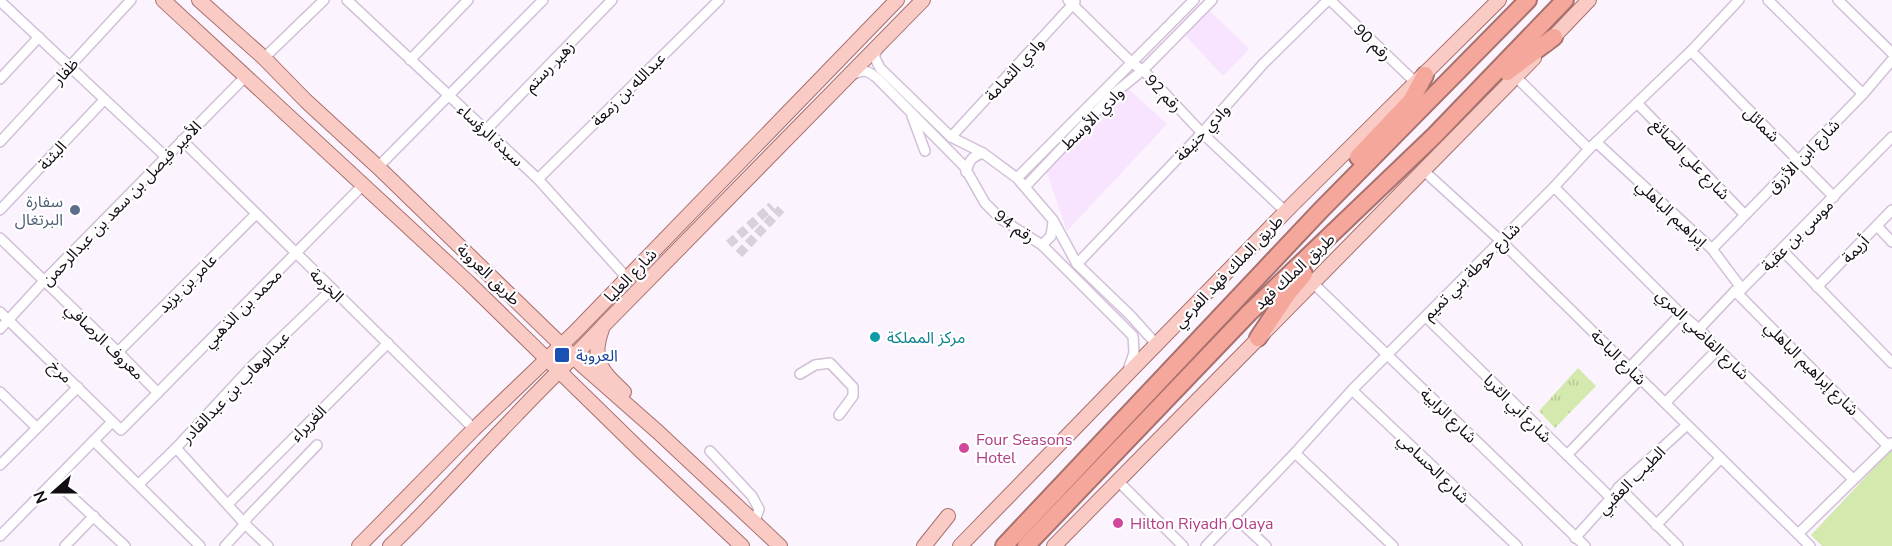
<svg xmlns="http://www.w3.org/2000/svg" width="1892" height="546" viewBox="0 0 1892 546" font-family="'Nunito Sans','Noto Sans Arabic',sans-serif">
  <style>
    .built { fill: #f8e4fe }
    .park { fill: url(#park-tufts) }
    .garden { fill: #d4e9ae }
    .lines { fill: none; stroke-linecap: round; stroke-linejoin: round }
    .street-tunnel { stroke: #d8d0db; stroke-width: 9; stroke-dasharray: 9 4.5; stroke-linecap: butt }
    .street-casing { stroke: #d2bfd8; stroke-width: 12 }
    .primary-casing { stroke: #a7716d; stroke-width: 16 }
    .highway-casing { stroke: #a7716d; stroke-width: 20 }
    .street { stroke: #fff; stroke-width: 9 }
    .primary { stroke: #facac4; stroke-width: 14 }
    .highway { stroke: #f6a79c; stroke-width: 16 }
    .service-dot { fill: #5c6f8a; stroke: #fff; stroke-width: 2 }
    .culture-dot { fill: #0f9aa8; stroke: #fff; stroke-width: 2 }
    .transit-dot { fill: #1a4fb4; stroke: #fff; stroke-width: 2 }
    .hotel-dot { fill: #d1479c; stroke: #fff; stroke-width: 2 }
    .labels { text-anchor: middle; stroke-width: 4.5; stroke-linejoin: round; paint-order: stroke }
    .street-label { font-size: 16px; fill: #140d16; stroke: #fff }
    .service-label { font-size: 16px; fill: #4e5e75; stroke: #fff; text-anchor: end }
    .culture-label { font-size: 16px; fill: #0d838f; stroke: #fff; text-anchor: start }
    .transit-label { font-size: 16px; fill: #164399; stroke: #fff; text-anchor: start }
    .hotel-label { font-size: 16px; fill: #b23c85; stroke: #fff; text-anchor: start }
  </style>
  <defs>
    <pattern id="park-tufts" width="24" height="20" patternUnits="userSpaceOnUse" patternTransform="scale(1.5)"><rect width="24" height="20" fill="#d4e9ae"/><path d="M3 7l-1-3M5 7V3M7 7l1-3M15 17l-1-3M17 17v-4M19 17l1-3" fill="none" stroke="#b5c795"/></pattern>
  </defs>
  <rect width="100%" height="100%" fill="#fbf3fe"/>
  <g class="built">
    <polygon points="1208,9 1249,49 1223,76 1184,34"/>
    <polygon points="1124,85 1167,124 1067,231 1044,164"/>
  </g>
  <polygon class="park" points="1578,368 1596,386 1555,428 1539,411"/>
  <polygon class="garden" points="1892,449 1892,546 1822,546 1811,535"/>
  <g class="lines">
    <g class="street-tunnel">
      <polyline points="729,244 772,206"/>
      <polyline points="739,254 781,209"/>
    </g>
    <defs>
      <g id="street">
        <polyline points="347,0 538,179 627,278"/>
        <polyline points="1068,0 1133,64 1143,70 1202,133 1286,212"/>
        <polyline points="1330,0 1416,83"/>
        <polyline points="1768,0 1863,94"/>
        <polyline points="1838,0 1892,53"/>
        <polyline points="0,1 166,157"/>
        <polyline points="878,49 874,56 880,68 951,137 983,153 1017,178 1053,220 1077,264 1131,316 1157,345"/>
        <polyline points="1691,51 1834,197"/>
        <polyline points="264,58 324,0"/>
        <polyline points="410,60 468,0"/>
        <path d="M854,74C865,69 868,71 877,78L964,166L985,203L1001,219L1042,245L1133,336L1134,353L1128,370"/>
        <polyline points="1516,77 1589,149"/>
        <polyline points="0,79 39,37"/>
        <polyline points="1637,103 1745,215"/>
        <polyline points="912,116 925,151"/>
        <polyline points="485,131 612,0"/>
        <polyline points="951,137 1075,2"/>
        <polyline points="182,140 474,429"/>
        <polyline points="0,142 131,0"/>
        <polyline points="1596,142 1712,249 1742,289"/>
        <polyline points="378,167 543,0"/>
        <polyline points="1424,171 1501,241 1810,546"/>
        <path d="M966,172C969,161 971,157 983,153"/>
        <polyline points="1017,178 1194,0"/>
        <polyline points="538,179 719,0"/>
        <polyline points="1025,187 1111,96 1143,70 1212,0"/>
        <polyline points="1554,187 1681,314 1699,329 1718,349 1853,479"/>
        <polyline points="0,210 104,100"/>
        <polyline points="1877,226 1892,242"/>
        <polyline points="0,238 118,352 158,393"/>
        <polyline points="1042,245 1051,236 1053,222"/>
        <polyline points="1712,249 1863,94 1892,60"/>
        <polyline points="1782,250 1892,363"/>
        <polyline points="1077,264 1202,133 1263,64 1328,0"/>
        <polyline points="1314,284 1585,546"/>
        <polyline points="1817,287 1892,210"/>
        <polyline points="1735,291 1888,446"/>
        <polyline points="0,312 121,430 362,186"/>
        <polyline points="1426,317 1611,498"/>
        <polyline points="0,329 44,281 244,78"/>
        <polyline points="1699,329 1735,291 1742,289 1892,137"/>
        <polyline points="118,352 255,215"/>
        <polyline points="1630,367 1681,314"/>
        <polyline points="800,374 815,365 830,363 853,387 853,396 839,415"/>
        <polyline points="1352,390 1517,546"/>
        <polyline points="0,392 36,427"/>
        <polyline points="1665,403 1718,349"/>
        <polyline points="94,441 200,546"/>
        <polyline points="176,448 245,524 268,546"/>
        <polyline points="710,451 752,496 759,509 755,521"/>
        <polyline points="1295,453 1393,546"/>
        <polyline points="1567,455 1640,379"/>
        <polyline points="0,465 78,387"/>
        <polyline points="1117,480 1183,546"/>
        <polyline points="55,481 125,546"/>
        <polyline points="139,484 176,448 252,366 332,289"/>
        <polyline points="1619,487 1678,546"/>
        <polyline points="228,504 388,343"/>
        <polyline points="1234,516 1266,546"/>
        <polyline points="1656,525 1720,459"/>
        <polyline points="1798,534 1891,443"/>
        <polyline points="0,536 112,422"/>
        <polyline points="1575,538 1611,498 1619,487 1687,425"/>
        <polyline points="65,546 94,516"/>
        <polyline points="225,546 245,524 247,518 317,445"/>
        <polyline points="1206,546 1295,453 1352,390 1554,187 1589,149 1691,51 1739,0"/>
      </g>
      <g id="primary">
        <polyline points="163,0 468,282 642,452 742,546"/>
        <polyline points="199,0 264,58 306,101 378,167 583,366 658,432 780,546"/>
        <polyline points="1547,44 1589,0"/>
        <path d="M602,329C590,361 602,371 624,392"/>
        <polyline points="359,546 474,429 574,333 897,0"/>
        <path d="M390,546C434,504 474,458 517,414C545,384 575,356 603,326L923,0"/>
        <polyline points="924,546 948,516"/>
        <polyline points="960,546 1293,204 1499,0"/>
        <polyline points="1054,546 1534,58"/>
      </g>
      <g id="highway">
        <polyline points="1507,72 1554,37"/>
        <polyline points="1358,157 1411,101 1425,75"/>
        <polyline points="1258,338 1288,293 1304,274"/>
        <polyline points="1004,546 1320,211 1528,0"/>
        <polyline points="1026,546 1249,313 1435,135 1565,0"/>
      </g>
    </defs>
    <use href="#street" class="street-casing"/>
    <use href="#primary" class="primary-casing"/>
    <use href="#highway" class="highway-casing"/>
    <use href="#street" class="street"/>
    <use href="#primary" class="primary"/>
    <use href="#highway" class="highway"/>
  </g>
  <circle class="service-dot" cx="75" cy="210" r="6"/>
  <circle class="culture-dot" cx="875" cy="337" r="6"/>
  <rect class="transit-dot" x="554" y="347" width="16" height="16" rx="3"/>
  <g class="hotel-dot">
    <circle cx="964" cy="448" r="6"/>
    <circle cx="1118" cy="523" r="6"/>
  </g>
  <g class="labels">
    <g class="street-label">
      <text transform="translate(1373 42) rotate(44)" y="6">رقم 90</text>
      <text transform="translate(549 66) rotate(-46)" y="6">زهير رستم</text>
      <text transform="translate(1014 69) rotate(-48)" y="6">وادي الثمامة</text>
      <text transform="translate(65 71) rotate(-47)" y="6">ظفار</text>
      <text transform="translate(628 89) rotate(-45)" y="6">عبدالله بن زمعة</text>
      <text transform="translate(1164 93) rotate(46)" y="6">رقم 92</text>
      <text transform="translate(1092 118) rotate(-45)" y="6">وادي الأوسط</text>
      <text transform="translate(1762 124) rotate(45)" y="6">شمائل</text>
      <text transform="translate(1202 132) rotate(-47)" y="6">وادي حنيفة</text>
      <text transform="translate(491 135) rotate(43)" y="6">سيدة الرؤساء</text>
      <text transform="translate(52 155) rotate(-47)" y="6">البثنة</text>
      <text transform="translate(1803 156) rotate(-46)" y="6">شارع ابن الأزرق</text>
      <text transform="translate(1691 159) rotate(46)" y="6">شارع علي الصائغ</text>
      <text transform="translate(121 203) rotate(-46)" y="6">الأمير فيصل بن سعد بن عبدالرحمن</text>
      <text transform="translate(1672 213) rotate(43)" y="6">إبراهيم الباهلي</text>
      <text transform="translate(1015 226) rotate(35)" y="6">رقم 94</text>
      <text transform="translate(1797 235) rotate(-45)" y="6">موسى بن عقبة</text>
      <text transform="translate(1855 249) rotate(-46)" y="6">أريمة</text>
      <text transform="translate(1228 271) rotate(-46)" y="6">طريق الملك فهد الفرعي</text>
      <text transform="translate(1294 271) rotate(-43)" y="6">طريق الملك فهد</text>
      <text transform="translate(1471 271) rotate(-45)" y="6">شارع حوطة بني تميم</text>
      <text transform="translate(489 274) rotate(44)" y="6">طريق العروبة</text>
      <text transform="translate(630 275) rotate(-46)" y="6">شارع العليا</text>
      <text transform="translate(187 283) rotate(-45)" y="6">عامر بن يزيد</text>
      <text transform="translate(327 285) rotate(44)" y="6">الخرمة</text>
      <text transform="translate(242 308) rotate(-45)" y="6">محمد بن الذهبي</text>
      <text transform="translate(1703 334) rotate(44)" y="6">شارع القاضي المري</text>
      <text transform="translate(105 341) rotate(44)" y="6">معروف الرصافي</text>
      <text transform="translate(1619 357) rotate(45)" y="6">شارع الباحة</text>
      <text transform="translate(1812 368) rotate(45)" y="6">شارع إبراهيم الباهلي</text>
      <text transform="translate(61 371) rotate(44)" y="6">مرخ</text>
      <text transform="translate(235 387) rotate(-46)" y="6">عبدالوهاب بن عبدالقادر</text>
      <text transform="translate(1518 408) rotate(45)" y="6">شارع أبي الثريا</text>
      <text transform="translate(1449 415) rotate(44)" y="6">شارع الرابية</text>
      <text transform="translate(308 423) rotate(-45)" y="6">الغريراء</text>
      <text transform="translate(1434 468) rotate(44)" y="6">شارع الحسامي</text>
      <text transform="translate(1631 480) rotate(-45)" y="6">الطيب العقبي</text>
    </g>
    <g class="service-label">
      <text x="63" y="207">سفارة<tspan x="63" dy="18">البرتغال</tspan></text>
    </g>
    <g class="culture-label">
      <text x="887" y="343">مركز المملكة</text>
    </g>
    <g class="transit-label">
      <text x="576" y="361">العروبة</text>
    </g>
    <g class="hotel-label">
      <text x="976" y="445">Four Seasons<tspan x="976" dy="18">Hotel</tspan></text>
      <text x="1130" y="529">Hilton Riyadh Olaya</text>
    </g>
  </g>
  <g transform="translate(54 492) rotate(249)" stroke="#ffffff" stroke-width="4.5" paint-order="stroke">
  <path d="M0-4.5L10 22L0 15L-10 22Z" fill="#140d16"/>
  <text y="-9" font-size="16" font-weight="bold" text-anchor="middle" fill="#140d16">N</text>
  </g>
</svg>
